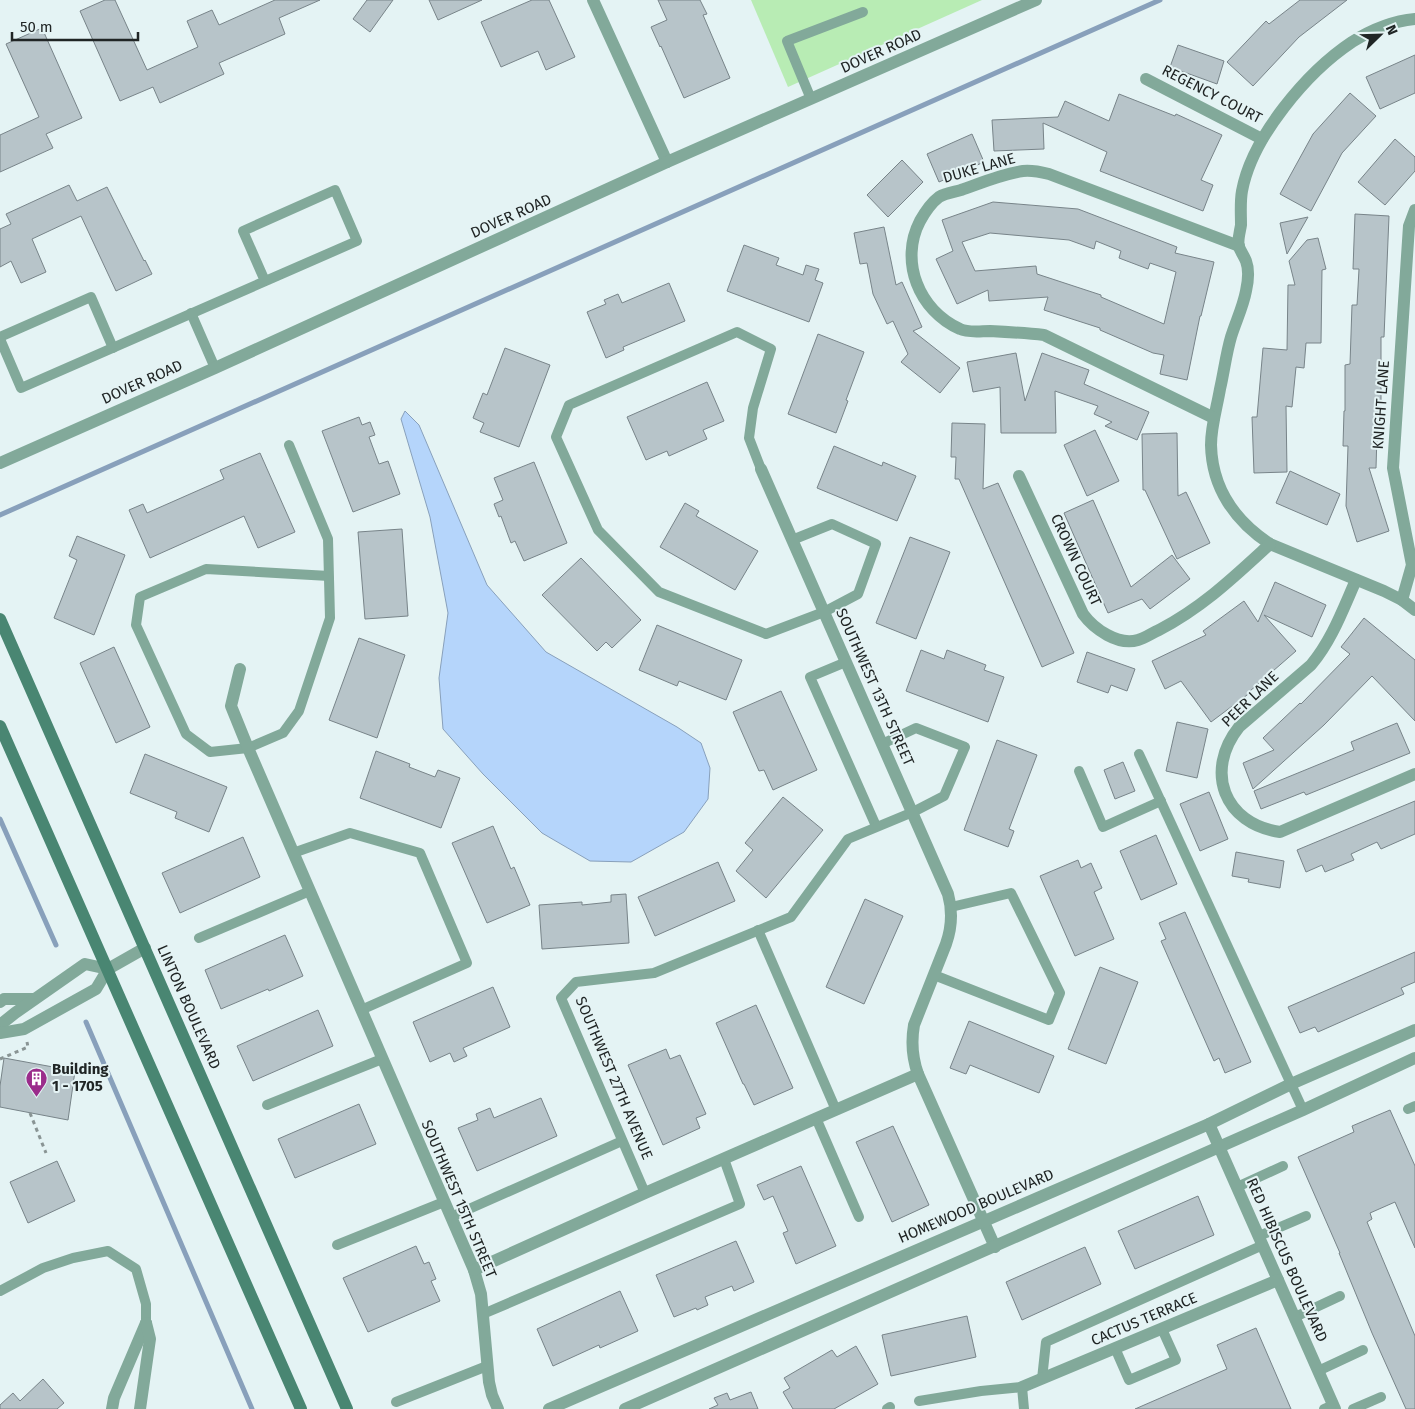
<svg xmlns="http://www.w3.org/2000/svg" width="1415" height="1409" viewBox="0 0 1415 1409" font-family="'Fira Sans',sans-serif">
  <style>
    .green { fill: #b8ecb4 }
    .water { fill: #b5d5fb; stroke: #88a0bb }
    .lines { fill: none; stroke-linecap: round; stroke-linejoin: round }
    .stream { stroke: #88a0bb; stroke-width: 5 }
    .building { fill: #b7c4c9; stroke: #788489; fill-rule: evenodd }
    .path { stroke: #899494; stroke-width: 3; stroke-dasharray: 4 4; stroke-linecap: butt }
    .service { stroke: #82a99a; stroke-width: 10 }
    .minor { stroke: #82a99a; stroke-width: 12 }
    .tertiary { stroke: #82a99a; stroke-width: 12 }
    .secondary { stroke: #498672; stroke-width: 12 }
    .labels { text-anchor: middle; stroke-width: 4; stroke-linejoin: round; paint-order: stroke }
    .street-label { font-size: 15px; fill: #202525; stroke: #e4f3f4 }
    .poi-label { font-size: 15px; font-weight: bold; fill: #202525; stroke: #e4f3f4; text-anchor: start }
  </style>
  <rect width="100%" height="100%" fill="#e4f3f4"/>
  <polygon class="green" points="751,0 982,0 788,87"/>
  <polygon class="water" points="405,411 419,425 487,585 546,652 677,727 701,743 710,768 708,799 684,832 631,862 590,861 542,833 483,774 443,729 439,678 448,613 430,517 401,419"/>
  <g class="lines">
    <g class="stream">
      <polyline points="0,515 1160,0"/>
      <polyline points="0,819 56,945"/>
      <polyline points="86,1022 252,1409"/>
    </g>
  </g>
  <g class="building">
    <polygon points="105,0 115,0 147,70 198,47 187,21 212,10 219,25 275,0 320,0 279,18 285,34 219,63 224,74 160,103 153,87 120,101 80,11"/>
    <polygon points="367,0 393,0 370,32 353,19"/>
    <polygon points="429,0 482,0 438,20"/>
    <polygon points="532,0 549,0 575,57 546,70 538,51 501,67 481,22"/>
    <polygon points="658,0 700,0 707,14 703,15 730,78 684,98 661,46 660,47 651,27 667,20"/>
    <polygon points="1300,0 1347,0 1299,37 1253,86 1227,62 1266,21 1269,24"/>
    <polygon points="42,28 82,118 46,134 53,148 0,172 0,135 39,117 6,44"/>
    <polygon points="1178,45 1224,61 1217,84 1170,67"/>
    <polygon points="1415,55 1415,93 1380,109 1366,77"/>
    <polygon points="1350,93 1376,116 1342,153 1311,211 1280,194 1313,134"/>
    <polygon points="1119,94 1175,116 1176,114 1222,135 1201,180 1213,185 1203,211 1100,171 1107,152 1043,123 1044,149 994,151 992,120 1058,117 1065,101 1109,121"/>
    <polygon points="972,134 984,162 939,182 927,154"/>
    <polygon points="1395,139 1415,157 1415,171 1385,205 1358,182"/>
    <polygon points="902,160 923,182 888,217 867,195"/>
    <polygon points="69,185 77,201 107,187 144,261 145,260 152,274 116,291 81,216 32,239 46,272 21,283 11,261 0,267 0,229 11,224 6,214"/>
    <path d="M993,202L1078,209L1177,247L1175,253L1214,262L1201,316H1200L1187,380L1160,374L1164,355L1153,353L1100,330V328L1044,310L1048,297L989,301L988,290L957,304L936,259L953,251L942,220ZM990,233L1069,240L1094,249L1096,241L1121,251L1119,258L1148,269L1150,263L1176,272L1164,324L1101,297V295L1037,274L1036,266L975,271L962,242Z"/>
    <polygon points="1355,214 1389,216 1384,337 1381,337 1381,402 1378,402 1376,468 1369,468 1389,531 1357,542 1346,506 1348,446 1343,446 1344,411 1345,411 1345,365 1350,364 1352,305 1357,305 1359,269 1353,269"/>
    <polygon points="1308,217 1287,254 1280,223"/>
    <polygon points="884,227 896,285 902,282 922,327 913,331 960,368 940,393 901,362 908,354 893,321 887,324 873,294 867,263 860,264 854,233"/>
    <polygon points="1318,238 1326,269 1322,270 1321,343 1306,343 1304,368 1296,367 1292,407 1286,406 1287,472 1254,473 1252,417 1257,417 1263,348 1287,350 1288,285 1295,285 1289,261 1307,240"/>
    <polygon points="744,245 779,258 776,265 803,275 806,265 819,269 815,280 823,283 809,322 727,291"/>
    <polygon points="669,283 685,321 623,347 624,350 606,358 587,312 606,304 604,300 618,294 622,303"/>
    <polygon points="818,334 864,352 846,400 848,401 836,433 788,414"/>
    <polygon points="505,348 550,365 519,447 480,432 484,423 473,418 483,393 487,395"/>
    <polygon points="1016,353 1025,401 1042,353 1089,370 1084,384 1149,412 1137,440 1105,426 1112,422 1094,414 1098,406 1055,391 1056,433 1001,433 1000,387 973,392 967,362"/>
    <polygon points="707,382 724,421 703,430 707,439 669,456 667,451 646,460 627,417"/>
    <polygon points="359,417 362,425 370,422 375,435 369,437 379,464 388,461 400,494 353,512 322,431"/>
    <polygon points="952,423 985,424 983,489 998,483 1074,653 1042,667 959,479 955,479 956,457 951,457"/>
    <polygon points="1095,430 1119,481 1087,496 1064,445"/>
    <polygon points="1177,433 1178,496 1186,492 1210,543 1177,559 1145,490 1143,490 1142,434"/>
    <polygon points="834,446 882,466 883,462 916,476 897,521 817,488"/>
    <polygon points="260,453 295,532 258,548 244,516 150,558 129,510 143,504 147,513 224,479 220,470"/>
    <polygon points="534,462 567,543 524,561 515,541 511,543 501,516 499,517 494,504 503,500 494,478"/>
    <polygon points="1290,471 1340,494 1327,525 1276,503"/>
    <polygon points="1093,500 1131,587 1172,555 1190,579 1150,609 1142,599 1108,613 1064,513"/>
    <polygon points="685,503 699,511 696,516 758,551 735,590 660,547"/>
    <polygon points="402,529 408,616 365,619 358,532"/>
    <polygon points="77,536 125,555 94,635 54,618 77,560 69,556"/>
    <polygon points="910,537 950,552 916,639 876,623"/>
    <polygon points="581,558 641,620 612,648 606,642 597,651 542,595"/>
    <polygon points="1275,582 1326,605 1312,637 1264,615 1296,651 1250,691 1251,692 1211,722 1181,681 1165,689 1152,661 1206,635 1203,631 1244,601 1258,622"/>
    <polygon points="1364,618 1415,660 1415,721 1372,676 1324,725 1253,789 1243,763 1274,750 1263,738 1300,703 1301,704 1350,654 1341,647"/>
    <polygon points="657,625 742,660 726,700 679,681 677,686 639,670"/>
    <polygon points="359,638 405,655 377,738 329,720"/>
    <polygon points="114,647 150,727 116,743 80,663"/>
    <polygon points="921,650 944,659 947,650 986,665 984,670 1004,677 988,722 906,691"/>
    <polygon points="1087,652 1135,669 1127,691 1111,685 1108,693 1077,682"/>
    <polygon points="781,691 817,770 773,790 764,770 759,771 733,712"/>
    <polygon points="1177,722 1208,729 1197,778 1166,771"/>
    <polygon points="1397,723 1410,753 1306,795 1304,792 1261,809 1254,791 1354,750 1351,742"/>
    <polygon points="997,740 1037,755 1009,829 1014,831 1008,847 964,830"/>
    <polygon points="376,751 410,764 409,767 435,777 438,770 460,778 441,828 360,798"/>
    <polygon points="145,754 227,787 209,832 175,818 177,812 130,793"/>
    <polygon points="1123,762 1135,791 1115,799 1104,770"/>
    <polygon points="1209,792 1228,839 1200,851 1180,804"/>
    <polygon points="783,797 823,830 766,898 736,871 753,850 745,843"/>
    <polygon points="1415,801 1415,834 1381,849 1377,842 1351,854 1354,860 1325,872 1322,865 1306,872 1297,850"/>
    <polygon points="493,826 511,869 514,867 530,905 487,923 452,843"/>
    <polygon points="1156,835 1177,884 1141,900 1120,851"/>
    <polygon points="243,837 260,877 180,913 162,873"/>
    <polygon points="1236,852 1284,861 1280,888 1248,882 1249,879 1232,876"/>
    <polygon points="1078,860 1081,868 1091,863 1102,888 1094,892 1114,939 1075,956 1040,876"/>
    <polygon points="718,862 735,901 655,936 638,897"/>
    <polygon points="626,894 629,943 542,949 539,905 582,902 582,905 611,902 611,895"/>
    <polygon points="865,899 903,916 864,1004 826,987"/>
    <polygon points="1185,912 1251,1062 1225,1073 1219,1058 1214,1061 1161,941 1166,939 1159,923"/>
    <polygon points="285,935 303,976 269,991 268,989 221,1009 205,970"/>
    <polygon points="1415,952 1415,982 1401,988 1404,994 1318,1032 1315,1027 1300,1033 1288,1007"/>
    <polygon points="1100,967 1138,982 1106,1064 1068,1049"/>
    <polygon points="493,987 510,1027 463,1048 467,1056 454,1062 450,1053 430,1062 413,1022"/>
    <polygon points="756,1005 793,1088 754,1105 744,1084 743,1084 716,1023"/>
    <polygon points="318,1010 333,1046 253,1081 237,1046"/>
    <polygon points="969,1021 1054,1056 1039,1093 970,1065 966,1074 950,1068"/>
    <polygon points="666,1049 670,1059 680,1055 706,1114 696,1118 700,1128 663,1145 628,1065"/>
    <polygon points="4,1058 75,1071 68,1120 0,1107 0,1086"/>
    <polygon points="541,1098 557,1136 477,1171 458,1128 478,1120 476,1114 490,1108 494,1118"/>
    <polygon points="359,1104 376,1144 295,1178 278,1139"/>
    <polygon points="1390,1110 1415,1166 1415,1248 1395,1202 1370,1213 1372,1219 1367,1222 1415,1336 1415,1409 1406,1409 1372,1333 1339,1253 1340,1253 1298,1157 1354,1132 1352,1126"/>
    <polygon points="893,1126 929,1205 892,1222 856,1142"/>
    <polygon points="57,1161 75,1201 28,1223 10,1182"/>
    <polygon points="801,1166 836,1246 796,1264 783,1233 788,1231 773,1196 764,1200 757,1185"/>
    <polygon points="1198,1196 1214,1235 1135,1269 1118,1231"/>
    <polygon points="736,1241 754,1282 734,1291 732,1286 705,1297 708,1305 697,1310 696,1308 674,1317 656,1275"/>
    <polygon points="416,1246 424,1264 429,1262 436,1279 431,1281 440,1301 368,1332 343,1278"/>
    <polygon points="1085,1247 1101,1284 1022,1320 1006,1282"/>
    <polygon points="620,1291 638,1331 600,1348 599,1345 553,1366 537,1329"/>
    <polygon points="967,1316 976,1357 891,1376 882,1335"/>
    <polygon points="1256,1328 1291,1409 1135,1409 1227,1369 1217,1345"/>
    <polygon points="856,1346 878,1384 834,1409 793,1409 783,1392 790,1388 784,1378 832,1350 837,1357"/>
    <polygon points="43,1379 64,1403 57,1409 0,1409 0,1405 13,1393 20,1401"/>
    <polygon points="751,1392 758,1409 709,1409 718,1405 714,1398 727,1393 730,1400"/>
  </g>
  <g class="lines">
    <g class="path">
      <polyline points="0,1059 28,1047 27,1042"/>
      <polyline points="30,1113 46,1153"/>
    </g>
    <g class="service">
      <polyline points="811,99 787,41 863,12"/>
      <polyline points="191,313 215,368"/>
      <polyline points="0,337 91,297 113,348"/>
      <polyline points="0,339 21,388 357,241 335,190 243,231 265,281"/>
      <polyline points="289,445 328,539 330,618 299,711 283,733 248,748 210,752 186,734 136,625 140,597 206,569 329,576"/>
      <polyline points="761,469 749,438 753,408 771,349 737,332 569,405 556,437 598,530 659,592 766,634 824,612 858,594 876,544 832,524 792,540"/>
      <polyline points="846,662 810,677 876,826"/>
      <polyline points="1139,754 1303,1110"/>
      <polyline points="1079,771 1103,827 1161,801"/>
      <polyline points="293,853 350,833 420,853 467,963 361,1010"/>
      <polyline points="758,930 836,1110"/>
      <polyline points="199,938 310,891"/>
      <polyline points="934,975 1049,1020 1060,993 1011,893 951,907"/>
      <polyline points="267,1105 382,1059"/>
      <polyline points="1408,1109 1415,1106"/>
      <polyline points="816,1118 859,1217"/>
      <polyline points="1237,1187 1283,1166"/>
      <polyline points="645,1193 561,998 576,982 654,973 791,917 848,839 913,812 944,796 965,747 916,728 882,744"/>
      <polyline points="451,1217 622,1141"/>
      <polyline points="1259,1236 1306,1216"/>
      <polyline points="337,1245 444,1202"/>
      <polyline points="0,1291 43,1268 73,1258 108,1251 136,1269 146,1304 146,1323"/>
      <polyline points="483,1314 740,1204 724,1159"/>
      <polyline points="1295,1317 1340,1296"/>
      <polyline points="1115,1348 1129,1380 1176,1360 1162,1329"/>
      <polyline points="1318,1371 1363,1350"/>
      <polyline points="1042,1379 1046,1342 1263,1245"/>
      <polyline points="919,1401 981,1391 1022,1387 1024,1409"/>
      <polyline points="396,1402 487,1366"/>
      <polyline points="887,1409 890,1407"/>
      <polyline points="1324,1409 1333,1405"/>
      <polyline points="1353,1409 1381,1397"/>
    </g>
    <g class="minor">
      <polyline points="593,0 667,162"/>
      <path d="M1415,19C1393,21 1371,30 1352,42C1307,72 1252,137 1242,191C1240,202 1241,213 1241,225C1240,232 1237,241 1239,247C1241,252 1244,256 1246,261C1249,269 1248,282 1246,291C1243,307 1236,321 1231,337C1226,354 1224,372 1220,389C1217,407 1211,426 1211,445C1212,488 1235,521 1270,544L1384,591L1402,600L1415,610"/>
      <polyline points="1146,79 1262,139"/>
      <path d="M1214,418L1044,335C1026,333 1008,332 990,331C981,331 968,333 960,329C919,311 899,261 920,221C925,212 931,203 939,197C945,193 954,192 961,190C981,183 1002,174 1023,171C1032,170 1041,172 1049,174L1239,246"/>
      <polyline points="0,463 215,368 667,162 1036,0"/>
      <path d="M761,469L948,894C953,912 952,927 946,944L914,1025C911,1042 912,1057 918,1074L995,1247"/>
      <path d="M1019,476L1083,614C1094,629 1118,646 1138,640C1145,638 1152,633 1159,630C1203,607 1234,577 1270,544"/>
      <path d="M1356,580C1343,609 1332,640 1311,665L1239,727C1204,771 1224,824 1280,832L1415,774"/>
      <polyline points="1402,600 1412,565 1393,468 1409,226 1415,210"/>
      <polyline points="240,669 231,706 248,748 474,1270 481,1294 489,1382 492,1395 498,1409"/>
      <polyline points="0,1002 4,999 34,999"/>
      <polyline points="0,1025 15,1013 85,964 108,969"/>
      <polyline points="0,1033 24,1029 96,989 108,969 145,948"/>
      <polyline points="1209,1124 1335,1409"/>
      <polyline points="474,1270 645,1193 918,1074"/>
      <polyline points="1022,1387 1278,1280"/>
      <polyline points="112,1409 114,1398 146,1323"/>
      <polyline points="140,1409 150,1339 146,1323"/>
    </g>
    <g class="tertiary">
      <polyline points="549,1409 1209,1124 1291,1084 1415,1030"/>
      <polyline points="625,1409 1303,1110 1415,1058"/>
    </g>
    <g class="secondary">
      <polyline points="0,619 347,1409"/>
      <path d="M0,726C101,953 200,1182 301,1409"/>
    </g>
  </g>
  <defs>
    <symbol id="building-pin" viewBox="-11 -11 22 30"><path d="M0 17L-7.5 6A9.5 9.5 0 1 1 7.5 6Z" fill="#9b2c8b" stroke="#e4f3f4"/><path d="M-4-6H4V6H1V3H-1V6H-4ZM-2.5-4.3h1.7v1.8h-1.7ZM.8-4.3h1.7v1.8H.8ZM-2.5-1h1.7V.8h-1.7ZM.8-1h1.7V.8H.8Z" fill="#fff"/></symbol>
  </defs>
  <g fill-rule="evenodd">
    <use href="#building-pin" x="24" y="1066" width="25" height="34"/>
  </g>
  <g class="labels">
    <g class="street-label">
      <text transform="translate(881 51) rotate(-24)" y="5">DOVER ROAD</text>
      <text transform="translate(1212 94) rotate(27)" y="5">REGENCY COURT</text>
      <text transform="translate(979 168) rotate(-16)" y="5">DUKE LANE</text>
      <text transform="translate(511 216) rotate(-24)" y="5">DOVER ROAD</text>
      <text transform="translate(142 382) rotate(-24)" y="5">DOVER ROAD</text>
      <text transform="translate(1381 405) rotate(-86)" y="5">KNIGHT LANE</text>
      <text transform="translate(1076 560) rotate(65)" y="5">CROWN COURT</text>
      <text transform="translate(875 687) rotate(66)" y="5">SOUTHWEST 13TH STREET</text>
      <text transform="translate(1250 699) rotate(-44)" y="5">PEER LANE</text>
      <text transform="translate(189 1007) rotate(66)" y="5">LINTON BOULEVARD</text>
      <text transform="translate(614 1078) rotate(67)" y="5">SOUTHWEST 27TH AVENUE</text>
      <text transform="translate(459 1199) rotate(67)" y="5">SOUTHWEST 15TH STREET</text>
      <text transform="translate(976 1206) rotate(-23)" y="5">HOMEWOOD BOULEVARD</text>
      <text transform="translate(1287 1260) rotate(66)" y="5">RED HIBISCUS BOULEVARD</text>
      <text transform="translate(1144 1319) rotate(-23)" y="5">CACTUS TERRACE</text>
    </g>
    <g class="poi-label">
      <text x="52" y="1074">Building<tspan x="52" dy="17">1 - 1705</tspan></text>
    </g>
  </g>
  <g transform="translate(1380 35) rotate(67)" stroke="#e4f3f4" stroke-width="4" paint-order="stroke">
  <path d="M0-4L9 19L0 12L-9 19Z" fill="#202525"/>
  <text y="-8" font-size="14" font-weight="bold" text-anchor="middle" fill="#202525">N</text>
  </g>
  <path d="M12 32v8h126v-8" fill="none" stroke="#202525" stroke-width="2.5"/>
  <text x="20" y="32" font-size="15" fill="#202525" stroke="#e4f3f4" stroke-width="4" paint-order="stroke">50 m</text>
</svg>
